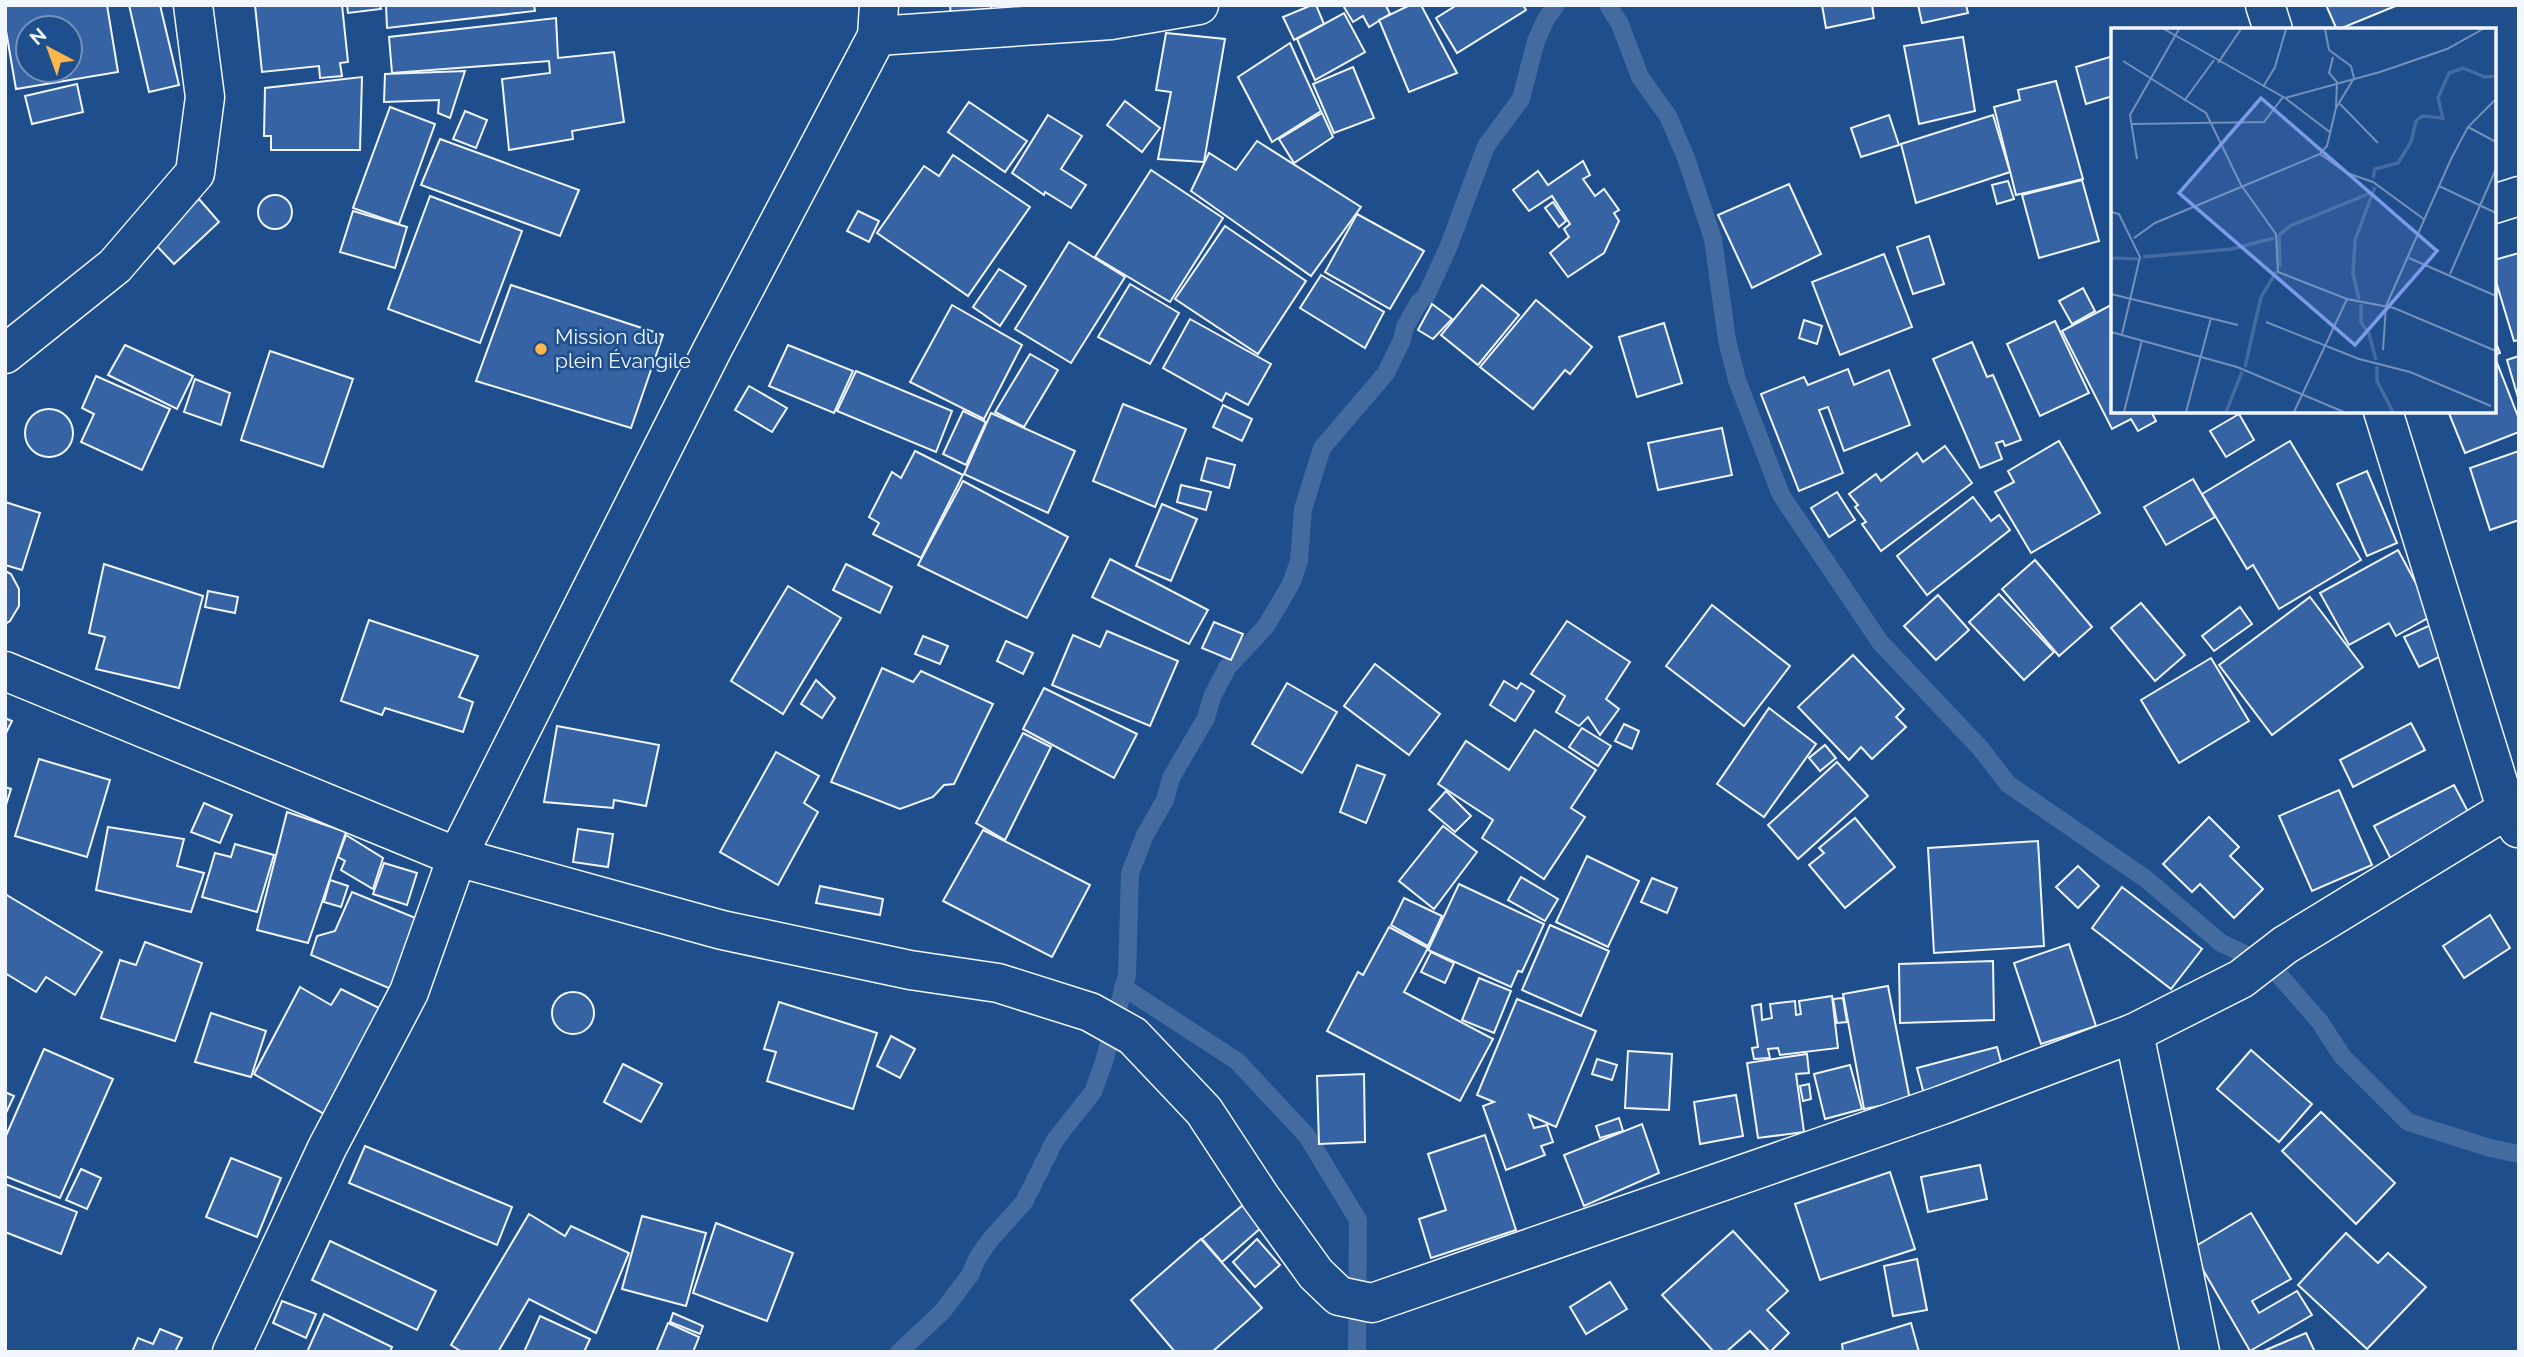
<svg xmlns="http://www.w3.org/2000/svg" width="2524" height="1357" viewBox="0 0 2524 1357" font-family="Raleway,sans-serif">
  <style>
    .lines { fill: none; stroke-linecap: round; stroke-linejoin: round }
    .stream { stroke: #446ba0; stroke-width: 18 }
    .building { fill: #3563a3; stroke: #f2f6ff; stroke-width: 2; fill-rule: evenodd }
    .minor-casing { stroke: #f2f6ff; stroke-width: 41 }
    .minor { stroke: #1f4e8c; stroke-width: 38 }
    .poi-dot { fill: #ffb74d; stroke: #1f4e8c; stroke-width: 2.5 }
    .labels { text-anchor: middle; stroke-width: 5; stroke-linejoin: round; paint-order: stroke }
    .poi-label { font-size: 21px; fill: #f2f6ff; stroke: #1f4e8c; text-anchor: start }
    .inset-river { fill: none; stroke: #446ba0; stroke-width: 3.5 }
    .inset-road { fill: none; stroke: #7391ba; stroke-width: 2 }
    .view { fill: #7d9aea; fill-opacity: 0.15; stroke: #7d9aea; stroke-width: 3.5 }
    .inset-edge { fill: none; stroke: #f2f6ff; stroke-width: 3.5 }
  </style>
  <rect width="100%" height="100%" fill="#1f4e8c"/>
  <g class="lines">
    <g class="stream">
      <polyline points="1608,5 1620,24 1640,77 1668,116 1686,158 1713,239 1727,340 1737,380 1781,495 1880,642 1981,749 2008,784 2146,879 2221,943 2272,967 2320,1022 2342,1056 2408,1122 2490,1148 2519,1154"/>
      <polyline points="1123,987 1237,1061 1307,1136 1358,1220 1357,1352"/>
      <polyline points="899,1352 942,1312 970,1275 978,1257 990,1240 1024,1202 1055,1140 1093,1092 1104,1062 1127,975 1130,873 1145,835 1165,800 1171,778 1206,718 1212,697 1227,668 1266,626 1291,584 1299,561 1303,509 1322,448 1386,373 1402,340 1405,327 1419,302 1426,296 1448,248 1486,146 1521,99 1536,41 1546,19 1556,5"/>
    </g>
  </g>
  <g class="building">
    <path d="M5,5H107L118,72L16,89L5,25ZM28,28H70V70H28Z"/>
    <polygon points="129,5 160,5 179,85 149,92"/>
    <polygon points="255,5 342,5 348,62 340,63 342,76 320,78 319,66 262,72"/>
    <polygon points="347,5 380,5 381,9 348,13"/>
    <polygon points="386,5 534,5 535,11 387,28"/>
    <polygon points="950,5 991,5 992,13 951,16"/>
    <polygon points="1312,5 1316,5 1324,24 1294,40 1283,17"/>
    <polygon points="1347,5 1388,5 1386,6 1390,14 1369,27 1363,16 1353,22 1344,7"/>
    <polygon points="1410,5 1421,5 1457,73 1409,92 1379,20"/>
    <polygon points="1457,5 1523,5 1526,10 1457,53 1436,18"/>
    <polygon points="1822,5 1872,5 1874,18 1826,28"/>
    <polygon points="1918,5 1966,5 1968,13 1922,23"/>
    <polygon points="2326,5 2398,5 2337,30"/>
    <polygon points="1344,13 1365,52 1315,80 1297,39"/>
    <polygon points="556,18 558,58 614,52 624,122 572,131 573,139 509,150 502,79 550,73 549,61 392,73 389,37"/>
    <polygon points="1166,33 1225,39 1204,162 1158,159 1171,92 1156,90"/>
    <polygon points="1963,37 1975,111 1919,124 1904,46"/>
    <polygon points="1290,43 1321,111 1272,142 1238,77"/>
    <polygon points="2113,56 2113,96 2086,104 2076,67"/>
    <polygon points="1353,67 1374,118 1334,133 1313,84"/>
    <polygon points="465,71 450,118 438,113 439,100 384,102 385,74"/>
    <polygon points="362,77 360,150 271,150 271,136 264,136 265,88"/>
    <polygon points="2056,81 2083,179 2016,195 1994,107 2020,100 2018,90"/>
    <polygon points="77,84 83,112 32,124 25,96"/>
    <polygon points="1125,101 1160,128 1142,152 1107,125"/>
    <polygon points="969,102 1027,141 1005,172 948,132"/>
    <polygon points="390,107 435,124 399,224 353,208"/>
    <polygon points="465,111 487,120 476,148 453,139"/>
    <polygon points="1322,113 1333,137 1294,163 1279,139"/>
    <polygon points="1048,115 1082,136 1061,169 1086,185 1071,208 1045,192 1044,195 1012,173"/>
    <polygon points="1889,115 1899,145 1861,157 1851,128"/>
    <polygon points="1993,115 2010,172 1916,203 1901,144"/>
    <polygon points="440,139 579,190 560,236 421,185"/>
    <polygon points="1257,141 1361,207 1311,276 1191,191 1209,153 1236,170"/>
    <polygon points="953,155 1030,207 968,296 877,233 924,166 939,176"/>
    <polygon points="1583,161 1590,175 1583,179 1595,196 1604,189 1619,210 1614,213 1619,221 1604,253 1568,277 1550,253 1569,237 1564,229 1570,224 1552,196 1529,211 1513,190 1538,171 1548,185"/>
    <polygon points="1151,170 1223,218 1170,302 1095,257"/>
    <polygon points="2082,180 2099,241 2039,258 2022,195"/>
    <polygon points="2008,181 2014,199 1997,204 1992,185"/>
    <polygon points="1789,184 1821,254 1752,288 1718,215"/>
    <circle cx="275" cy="212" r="17"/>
    <polygon points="430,196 522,231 480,343 388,309"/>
    <polygon points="199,199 219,222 174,264 152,241"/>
    <polygon points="1553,202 1566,221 1559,227 1545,208"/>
    <polygon points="353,211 407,227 395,268 340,252"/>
    <polygon points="858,211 879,221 869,242 847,231"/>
    <polygon points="1357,214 1424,251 1390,309 1325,272"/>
    <polygon points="1225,226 1306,281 1258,354 1175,299"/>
    <polygon points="1929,236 1944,284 1913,294 1897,247"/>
    <polygon points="1069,242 1125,277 1071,363 1015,329"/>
    <polygon points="2519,253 2519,340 2514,341 2494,275 2494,260"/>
    <polygon points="1884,254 1912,327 1840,355 1812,282"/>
    <polygon points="999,269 1026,286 1000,326 973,307"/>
    <polygon points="1321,275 1384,312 1365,348 1300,308"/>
    <polygon points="1130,284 1179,313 1150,364 1098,337"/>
    <polygon points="511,285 663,335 631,428 476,381"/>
    <polygon points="1482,285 1519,315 1478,365 1441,335"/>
    <polygon points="2083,288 2095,311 2072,324 2059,301"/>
    <polygon points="1536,300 1592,347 1570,374 1565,370 1533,409 1480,367"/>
    <polygon points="1432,304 1452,319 1433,339 1418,330"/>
    <polygon points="2113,304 2113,411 2151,411 2156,421 2138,431 2131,419 2112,429 2062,331"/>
    <polygon points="952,305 1022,345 984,419 910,382"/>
    <polygon points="1190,319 1271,364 1248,405 1226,393 1222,401 1163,368"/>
    <polygon points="1804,320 1822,326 1817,344 1799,338"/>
    <polygon points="2055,321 2089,393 2040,416 2007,344"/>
    <polygon points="1664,323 1682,383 1637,397 1619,337"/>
    <polygon points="2494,338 2500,353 2494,355 2519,419 2519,432 2465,453 2448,411 2494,411"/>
    <polygon points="1972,342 1987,377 1993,375 2021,440 2005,446 2003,441 1996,443 2002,459 1980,468 1933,359"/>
    <polygon points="125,345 193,376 177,409 108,375"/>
    <polygon points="788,345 853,371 834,413 769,386"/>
    <polygon points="270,351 353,379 323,467 241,440"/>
    <polygon points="1030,354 1058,370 1024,427 995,412"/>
    <polygon points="2519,356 2519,401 2507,360"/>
    <polygon points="1848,369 1854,385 1889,370 1910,425 1844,451 1828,407 1819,410 1843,473 1799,491 1761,394 1804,377 1808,385"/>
    <polygon points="856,371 952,411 936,452 837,411"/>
    <polygon points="96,376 170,409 142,470 81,442 94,414 82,408"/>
    <polygon points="195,379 230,393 221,425 184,412"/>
    <polygon points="749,386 787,408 772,432 735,410"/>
    <polygon points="1123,404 1186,429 1155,507 1093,481"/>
    <polygon points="1223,405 1252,419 1242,441 1213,427"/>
    <circle cx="49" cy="433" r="24"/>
    <polygon points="963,411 986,422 966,465 943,454"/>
    <polygon points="991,413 1075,451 1048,513 964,474"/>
    <polygon points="2239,414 2254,440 2226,457 2210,431"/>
    <polygon points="1722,428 1732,475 1658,490 1648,443"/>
    <polygon points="2059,441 2100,513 2031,553 1995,492 2014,482 2008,471"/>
    <polygon points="2290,441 2361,560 2279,609 2253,565 2247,569 2202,494"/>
    <polygon points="1945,446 1972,483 1881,551 1862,524 1866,522 1855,507 1858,505 1849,494 1876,474 1881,481 1917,453 1923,462"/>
    <polygon points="915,451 963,475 921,558 873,534 879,523 869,517 892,472 901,478"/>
    <polygon points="2519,451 2519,520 2490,530 2470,468"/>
    <polygon points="1207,458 1235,465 1229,488 1201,480"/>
    <polygon points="2367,471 2397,543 2367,556 2337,484"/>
    <polygon points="2193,479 2215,517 2166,545 2144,507"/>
    <polygon points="963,481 1068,537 1027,618 918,565"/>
    <polygon points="1181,485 1211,492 1206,510 1177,502"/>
    <polygon points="1837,492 1855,520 1829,537 1811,508"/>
    <polygon points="1973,497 1991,521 1999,515 2010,530 1927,595 1897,556"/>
    <polygon points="5,502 40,513 22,570 5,565"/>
    <polygon points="1162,504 1197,519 1171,581 1136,566"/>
    <polygon points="2398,550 2433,615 2396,636 2389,623 2349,645 2320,593"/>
    <polygon points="1110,559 1208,610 1189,644 1092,597"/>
    <polygon points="2035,560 2092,627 2059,656 2002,589"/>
    <polygon points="104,564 203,596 179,688 96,669 105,637 89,633"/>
    <polygon points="846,564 892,587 880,613 833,590"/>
    <polygon points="5,571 11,574 19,589 19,606 10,621 5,624"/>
    <polygon points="788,586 841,618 783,714 731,681"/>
    <polygon points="208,591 238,597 235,613 205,607"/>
    <polygon points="1999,594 2054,652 2024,680 1969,622"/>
    <polygon points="1938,595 1969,630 1936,660 1904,626"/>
    <polygon points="2310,597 2363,667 2272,735 2219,665"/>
    <polygon points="2141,603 2185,655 2155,681 2111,628"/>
    <polygon points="1712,605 1790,666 1744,726 1666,666"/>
    <polygon points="2240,607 2252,624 2214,651 2202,636"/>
    <polygon points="369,620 478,656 459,697 473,702 463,732 385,708 382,715 341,701"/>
    <polygon points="1567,621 1630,662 1606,699 1619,709 1600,735 1588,717 1579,726 1556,712 1565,696 1531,674"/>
    <polygon points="1214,622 1243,634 1231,660 1202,648"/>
    <polygon points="2435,623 2449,652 2419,667 2404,637"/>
    <polygon points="1107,631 1178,661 1150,726 1052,685 1073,635 1100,647"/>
    <polygon points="923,636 948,646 940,664 915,654"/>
    <polygon points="1006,641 1033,653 1023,674 997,661"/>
    <polygon points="1853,655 1904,709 1896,717 1906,727 1872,759 1861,747 1849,760 1798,707"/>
    <polygon points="2211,658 2249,721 2179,763 2141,700"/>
    <polygon points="1375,664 1440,714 1409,755 1344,706"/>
    <polygon points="882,668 913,682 921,671 993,704 954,784 944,785 933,797 900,809 831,782"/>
    <polygon points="816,680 835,698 822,718 801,704"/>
    <polygon points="1504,681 1517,689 1521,683 1534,691 1515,721 1490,705"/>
    <polygon points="1287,683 1337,712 1302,773 1252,744"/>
    <polygon points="1044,688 1137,734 1114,778 1023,729"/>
    <polygon points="1769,708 1816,744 1764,817 1717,784"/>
    <polygon points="5,718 12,721 5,735"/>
    <polygon points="2411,723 2425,750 2353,787 2340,760"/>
    <polygon points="1624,724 1639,731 1632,749 1615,741"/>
    <polygon points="557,726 659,745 646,806 614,800 613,808 544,802"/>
    <polygon points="1582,728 1611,746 1598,766 1569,747"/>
    <polygon points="1535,730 1596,770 1571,808 1585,817 1544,879 1482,838 1493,820 1438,784 1466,741 1509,770"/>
    <polygon points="1023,733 1051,747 1005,840 976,823"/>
    <polygon points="1825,745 1836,758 1820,771 1809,758"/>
    <polygon points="776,752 819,776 804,803 818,812 778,885 720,852"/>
    <polygon points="39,759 110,780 87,857 15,836"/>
    <polygon points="1837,762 1868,796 1798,859 1768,825"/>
    <polygon points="1357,765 1385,775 1366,823 1340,812"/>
    <polygon points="2454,785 2474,823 2394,865 2374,826"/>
    <polygon points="5,787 11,789 5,808"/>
    <polygon points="2339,790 2372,865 2312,891 2279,816"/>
    <polygon points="1446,791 1471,816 1455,832 1429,810"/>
    <polygon points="204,803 232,815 220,843 191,832"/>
    <polygon points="287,812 346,832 308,943 257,930"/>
    <polygon points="2209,817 2239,847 2230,856 2263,889 2234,918 2200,884 2192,892 2163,864"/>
    <polygon points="1855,818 1895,867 1845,908 1809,865 1824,853 1819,848"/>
    <polygon points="1443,826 1477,852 1434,909 1399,881"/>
    <polygon points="108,827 184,839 177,866 204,873 191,912 96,890"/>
    <polygon points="578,829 613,834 608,867 573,862"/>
    <polygon points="983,830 1090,885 1052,957 943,901"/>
    <polygon points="346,835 383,858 373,889 341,870 345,861 338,857"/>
    <polygon points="2038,841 2044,946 1934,953 1928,848"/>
    <polygon points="235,844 274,855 257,912 202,897 215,853 231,857"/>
    <polygon points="1587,856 1639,881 1608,947 1556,922"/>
    <polygon points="384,863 417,873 407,905 373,894"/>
    <polygon points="2078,866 2099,886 2078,908 2056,887"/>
    <polygon points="1521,877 1558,899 1545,921 1508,900"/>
    <polygon points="1652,878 1677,888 1667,913 1641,902"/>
    <polygon points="330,880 348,886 341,907 324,902"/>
    <polygon points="1459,884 1544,924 1522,972 1518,971 1511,987 1428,950"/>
    <polygon points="820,886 883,899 880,915 816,903"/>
    <polygon points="2122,887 2202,949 2171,989 2092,928"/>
    <polygon points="352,892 418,919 391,989 311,955 317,936 335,931"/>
    <polygon points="5,894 102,952 75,995 46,977 36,992 5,973"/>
    <polygon points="1404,898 1442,916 1428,946 1391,925"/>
    <polygon points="2490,915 2510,948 2464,978 2443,946"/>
    <polygon points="1550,925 1609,951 1581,1016 1522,990"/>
    <polygon points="1389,927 1428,948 1404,992 1493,1039 1460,1101 1327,1031 1358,972 1363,975"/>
    <polygon points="145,942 202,963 175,1041 101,1018 120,960 136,965"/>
    <polygon points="2069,944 2096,1026 2041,1044 2014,963"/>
    <polygon points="1431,952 1454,963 1445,983 1421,972"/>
    <polygon points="1993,961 1994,1020 1900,1023 1899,964"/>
    <polygon points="1479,978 1511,991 1494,1033 1462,1020"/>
    <polygon points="1888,986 1910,1100 1864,1109 1843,994"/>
    <polygon points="300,987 331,1005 341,989 381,1009 326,1115 254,1074"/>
    <circle cx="573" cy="1013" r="21"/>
    <polygon points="1832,996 1838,1048 1780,1055 1778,1048 1768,1049 1770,1058 1754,1059 1752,1048 1758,1047 1752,1006 1761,1004 1762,1020 1772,1018 1770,1004 1795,1001 1796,1015 1801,1014 1799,1001"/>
    <polygon points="1843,998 1847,1022 1837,1023 1833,999"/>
    <polygon points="1517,999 1596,1031 1556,1127 1529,1115 1534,1128 1547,1125 1553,1142 1541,1146 1545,1155 1506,1170 1483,1106 1494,1102 1477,1095"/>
    <polygon points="779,1002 877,1033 853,1109 767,1081 776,1052 764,1049"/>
    <polygon points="211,1013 266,1031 251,1077 195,1062"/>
    <polygon points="891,1036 915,1049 900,1078 877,1066"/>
    <polygon points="1997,1047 2004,1073 1924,1094 1917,1068"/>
    <polygon points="44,1049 113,1079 60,1198 5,1176 5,1138"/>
    <polygon points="2251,1050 2312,1104 2279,1142 2217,1089"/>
    <polygon points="1628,1051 1672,1054 1669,1110 1625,1108"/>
    <polygon points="1807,1054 1809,1073 1796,1074 1804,1132 1758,1138 1747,1063"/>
    <polygon points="1597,1059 1617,1065 1612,1080 1592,1074"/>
    <polygon points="623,1064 662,1084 641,1122 604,1102"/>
    <polygon points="1850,1065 1862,1109 1825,1119 1814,1074"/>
    <polygon points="1364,1074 1365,1142 1319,1144 1317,1076"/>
    <polygon points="1809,1084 1811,1099 1803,1101 1800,1086"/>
    <polygon points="5,1092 14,1096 5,1115"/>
    <polygon points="1736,1095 1743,1136 1700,1144 1694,1102"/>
    <polygon points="2321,1112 2395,1183 2356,1224 2282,1151"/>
    <polygon points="1619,1118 1623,1131 1600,1138 1596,1126"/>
    <polygon points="1642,1124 1659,1173 1584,1206 1564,1155"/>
    <polygon points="1485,1135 1516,1230 1431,1258 1419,1219 1446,1210 1428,1154"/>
    <polygon points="365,1146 512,1207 497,1245 349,1183"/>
    <polygon points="231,1158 281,1178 257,1237 206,1217"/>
    <polygon points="1980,1165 1987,1199 1928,1212 1921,1177"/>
    <polygon points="81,1169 101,1178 87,1209 66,1200"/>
    <polygon points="1890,1172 1915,1249 1820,1280 1795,1204"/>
    <polygon points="5,1184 77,1212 61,1254 5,1232"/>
    <polygon points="1243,1205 1262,1227 1222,1262 1202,1239"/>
    <polygon points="2251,1213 2291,1279 2252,1301 2259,1313 2297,1291 2312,1315 2250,1351 2191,1249"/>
    <polygon points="529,1214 565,1236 571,1226 629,1253 596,1333 529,1299 498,1352 462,1352 451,1345"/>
    <polygon points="642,1216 706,1233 686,1306 622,1289"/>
    <polygon points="716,1223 793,1253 767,1321 693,1293"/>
    <polygon points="1733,1231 1788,1291 1767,1310 1789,1333 1770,1352 1750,1331 1726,1352 1714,1352 1662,1295"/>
    <polygon points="2346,1233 2378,1263 2388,1253 2426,1287 2367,1349 2298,1285"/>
    <polygon points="1201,1239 1262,1308 1212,1352 1175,1352 1131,1300"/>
    <polygon points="1257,1239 1280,1265 1255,1287 1233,1262"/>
    <polygon points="330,1241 436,1291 417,1330 312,1280"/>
    <polygon points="1917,1259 1927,1310 1893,1316 1884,1266"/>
    <polygon points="1610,1282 1627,1309 1586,1334 1570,1307"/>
    <polygon points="282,1301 316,1314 306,1338 273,1323"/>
    <polygon points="673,1313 703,1326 700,1334 670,1322"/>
    <polygon points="324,1314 392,1347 390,1352 307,1352"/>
    <polygon points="540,1316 590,1339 584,1352 524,1352"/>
    <polygon points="668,1323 699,1337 693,1352 656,1352"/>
    <polygon points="1911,1323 1919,1352 1843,1352 1842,1344"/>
    <polygon points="160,1329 182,1338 175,1352 132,1352 138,1338 153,1344"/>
    <polygon points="2306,1333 2315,1352 2261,1352"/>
  </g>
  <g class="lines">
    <defs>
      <g id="minor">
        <polyline points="2265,5 2273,30"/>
        <polyline points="877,36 1111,20 1199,5"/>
        <polyline points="2494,204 2519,196"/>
        <polyline points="5,354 115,266 195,173 205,97 193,5"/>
        <polyline points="2383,411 2506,808 2518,828"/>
        <polyline points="5,671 457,857 722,930 910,970 998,983 1090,1012 1133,1036 1204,1111 1261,1198 1316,1274 1339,1296 1372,1303 1942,1105 2134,1033 2241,979 2285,945 2519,802"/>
        <polyline points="2134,1033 2200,1352"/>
        <polyline points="232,1352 327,1148 409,992 457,857 712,350 877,36 879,5"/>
      </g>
    </defs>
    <use href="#minor" class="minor-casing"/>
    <use href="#minor" class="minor"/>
  </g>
  <circle class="poi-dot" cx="541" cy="349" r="7"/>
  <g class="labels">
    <g class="poi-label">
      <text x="555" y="344">Mission du<tspan x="555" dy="24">plein Évangile</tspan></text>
    </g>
  </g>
  <g transform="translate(2111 28)">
    <rect width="385" height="385" fill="#1f4e8c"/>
    <path class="inset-river" d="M262,150L264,141L287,135L300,114L305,93L311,88L332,90L327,70L338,45L352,40L374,49L385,48M168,207L179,198L262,164M168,207L169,239M32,229L121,221L163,210M0,230L27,231M248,271L242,246L244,212L264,159M250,276V294L258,306L265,332M266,338V353L282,384M134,339L150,269L166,243M115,384L131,344"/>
    <path class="inset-road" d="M53,1L174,70L220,105M222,29L218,45L226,54L225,79M12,33L95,85L130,157L165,206L167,244L236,271L283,280L385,323M107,35L130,1M152,59L164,39L175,1M174,70L269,44L336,21L372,1M73,73L103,32M229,76L267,115M21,96L153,94L172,69M357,99L385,114M209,126L236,145L262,154L314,192M26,131L19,87L68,1M328,158L385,185M0,184L8,186L29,229L11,306M23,210L44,195L209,126L216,118L225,80L243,50L240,38L218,22L214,1M298,230L385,268M339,246L385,141M0,266L127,297M155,294L248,331L299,344L380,378M0,304L126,339L233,384M272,322L275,278L340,131L357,99L385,71M13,384L31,312M75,384L100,290M183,384L236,271"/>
    <path class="view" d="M150,70L326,223L244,317L68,165Z"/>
    <rect width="385" height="385" class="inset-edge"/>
  </g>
  <rect width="2524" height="1357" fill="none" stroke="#f2f6ff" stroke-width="14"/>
  <g transform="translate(49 49) rotate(319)"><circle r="33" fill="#1f4e8c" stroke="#7391ba" stroke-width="2"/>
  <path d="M0-5L12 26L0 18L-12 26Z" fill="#ffb74d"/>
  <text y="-10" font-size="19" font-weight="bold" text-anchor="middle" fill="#f2f6ff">N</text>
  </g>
</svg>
